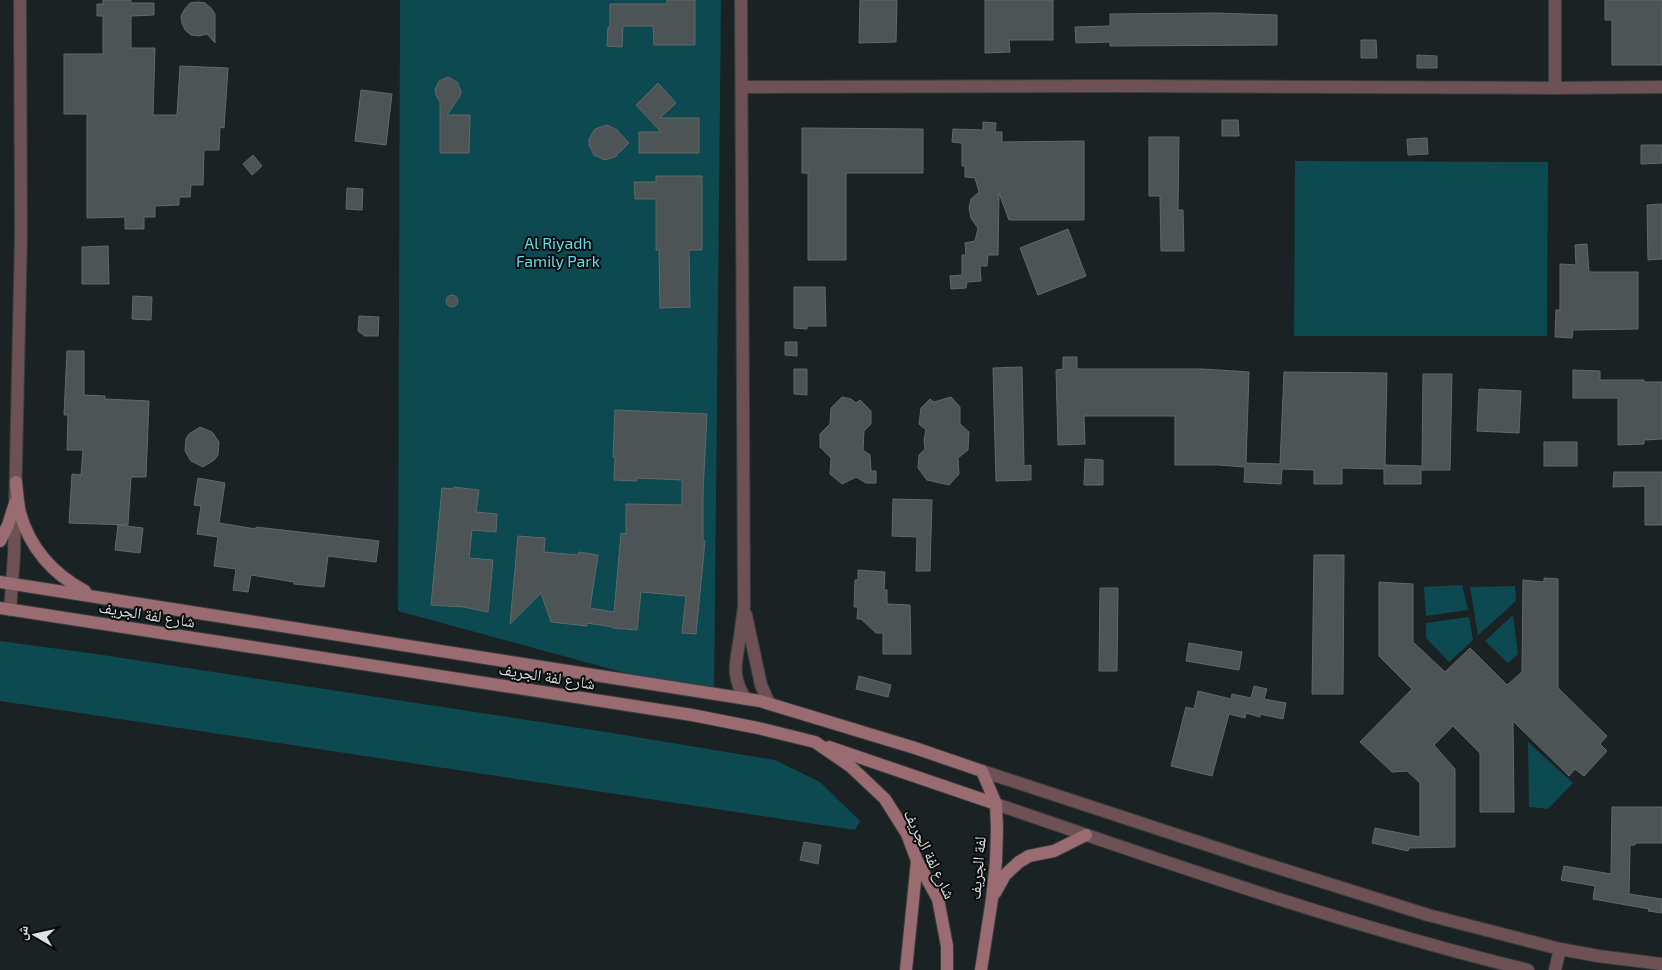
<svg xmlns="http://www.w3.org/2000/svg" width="1662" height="970" viewBox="0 0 1662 970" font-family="'Exo 2','Noto Naskh Arabic',sans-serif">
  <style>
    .green { fill: #0c4951 }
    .building { fill: #4c5455; stroke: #61696a }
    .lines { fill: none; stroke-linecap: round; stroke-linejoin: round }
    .minor-casing { stroke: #363d3e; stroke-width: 14 }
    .tertiary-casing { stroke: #363d3e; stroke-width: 14 }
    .secondary-casing { stroke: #363d3e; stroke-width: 14 }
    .minor { stroke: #6e5154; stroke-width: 12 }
    .tertiary { stroke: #6e5154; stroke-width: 12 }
    .secondary { stroke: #9a6c71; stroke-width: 12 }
    .labels { text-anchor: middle; stroke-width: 4; stroke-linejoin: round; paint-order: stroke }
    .park-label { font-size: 16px; fill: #5cdff0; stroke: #080b0b }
    .street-label { font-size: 16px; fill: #dce1e2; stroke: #080b0b }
  </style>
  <rect width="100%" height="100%" fill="#1b2223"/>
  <g class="green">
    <polygon points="400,0 721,0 714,697 398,611"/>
    <polygon points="1295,161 1548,162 1547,336 1294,336"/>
    <polygon points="1462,585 1468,610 1426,616 1424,587"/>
    <polygon points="1515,586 1516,601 1478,635 1470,587"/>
    <polygon points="1513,615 1518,654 1508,663 1485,641"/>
    <polygon points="1469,617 1473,640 1449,662 1426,638 1426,623"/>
    <polygon points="0,641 96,654 606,732 775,760 820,782 860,821 855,830 0,701"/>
    <polygon points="1528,742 1573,783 1548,809 1529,807"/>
  </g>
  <g class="building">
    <polygon points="103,0 131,0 131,3 154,3 154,15 131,16 131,48 155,48 153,115 177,115 180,66 228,68 224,128 220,127 219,150 204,150 203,185 191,185 190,197 179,197 179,205 155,206 155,217 144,217 144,229 125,229 125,217 87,218 87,114 64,114 64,54 103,54 103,16 97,16 97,4 103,4"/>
    <polygon points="667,0 695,0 695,45 654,45 653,26 623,26 622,47 607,46 608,27 610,27 610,4 667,4"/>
    <polygon points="860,0 897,0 896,42 859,43"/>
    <polygon points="985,0 1053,0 1053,40 1009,40 1010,52 985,53"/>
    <polygon points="1605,0 1662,0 1662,65 1612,65 1612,20 1605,20"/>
    <polygon points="198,2 205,3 211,8 215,14 215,43 207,34 199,36 191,35 185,30 182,23 181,16 185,9 190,3"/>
    <polygon points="1216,13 1277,15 1277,45 1110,46 1110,42 1076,43 1075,27 1110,26 1110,14"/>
    <polygon points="1361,40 1376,40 1377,58 1361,58"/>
    <polygon points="1417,55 1437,56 1437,68 1417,68"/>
    <polygon points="448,77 457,82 461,91 460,96 447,115 470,115 469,153 440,153 440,102 436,95 435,90 439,81"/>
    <polygon points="658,83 676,103 660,118 699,118 699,153 639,153 639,132 661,132 636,105"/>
    <polygon points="361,90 392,94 386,145 355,141"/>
    <polygon points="1222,120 1238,120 1239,136 1222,136"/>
    <polygon points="983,122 996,123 995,132 1002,132 1002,142 1084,141 1084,220 1009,220 999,193 998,255 988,255 987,266 980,266 981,281 967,282 966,288 951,289 950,276 962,275 962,255 966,255 965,243 975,241 978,228 971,218 969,208 971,199 979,192 975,178 965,177 965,166 962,166 962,143 952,142 953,129 983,130"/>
    <polygon points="607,125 617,130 629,143 619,153 617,153 617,156 605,160 594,155 589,145 589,139 595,129"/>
    <polygon points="802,128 923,129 923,173 846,173 846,260 808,260 808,173 802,173"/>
    <polygon points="1149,137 1179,137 1178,210 1183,210 1184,251 1161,251 1160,196 1149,196"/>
    <polygon points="1427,138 1428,154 1408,155 1407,139"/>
    <polygon points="1641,145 1662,145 1662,163 1641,164"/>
    <polygon points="253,155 262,166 252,175 243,164"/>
    <polygon points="656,176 702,176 702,250 689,250 690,307 660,308 659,250 656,250 656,199 635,199 634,182 656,182"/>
    <polygon points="347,188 363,189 362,210 346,209"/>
    <polygon points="1662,204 1662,259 1648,260 1647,205"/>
    <polygon points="1068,229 1086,276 1038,295 1020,248"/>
    <polygon points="1587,244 1589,272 1638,272 1638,329 1573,330 1572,338 1555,337 1556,310 1560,310 1560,264 1576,265 1575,245"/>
    <polygon points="108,246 109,284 82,284 82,247"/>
    <polygon points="794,287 825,287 826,326 807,326 807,329 794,328"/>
    <circle cx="452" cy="301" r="6"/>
    <polygon points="133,296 152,297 151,320 132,319"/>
    <polygon points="359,316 379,317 378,336 365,336 358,331"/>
    <polygon points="785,342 797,342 797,356 785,355"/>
    <polygon points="67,351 84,351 84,395 105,396 105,399 149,401 146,477 131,477 128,525 69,523 72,474 81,475 83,450 67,450 68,415 64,415"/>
    <polygon points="1063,357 1077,357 1077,369 1203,369 1249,372 1246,463 1280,464 1284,372 1387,373 1385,465 1421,466 1421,484 1384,484 1384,469 1342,468 1342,484 1314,484 1314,470 1282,469 1281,484 1244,482 1245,467 1218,465 1175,465 1175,416 1084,416 1085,444 1058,445 1056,370 1063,369"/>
    <polygon points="1022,367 1024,466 1031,465 1031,480 996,481 993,368"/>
    <polygon points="794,369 807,369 807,395 794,394"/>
    <polygon points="1573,370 1600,371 1600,380 1644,380 1644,382 1662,382 1662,439 1644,440 1644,444 1618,445 1618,398 1573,398"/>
    <polygon points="1423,374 1452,374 1450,470 1422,470"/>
    <polygon points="1479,389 1521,391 1519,433 1477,431"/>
    <polygon points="842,397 851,399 856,403 860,400 871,411 871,424 864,431 863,450 870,455 871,471 876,471 876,483 866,483 856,477 842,484 830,474 831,458 820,447 820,434 830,424 831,408"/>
    <polygon points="951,397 960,407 960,424 969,432 968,450 958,458 959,474 949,485 927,480 918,468 919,455 925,449 924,440 926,430 919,424 921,408 930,399 934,402"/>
    <polygon points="615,410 707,414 703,493 703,541 705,541 696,634 682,633 686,596 641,592 637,630 613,628 613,627 587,623 587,626 551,622 541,593 510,624 518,536 545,538 544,552 578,555 579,552 598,555 590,608 614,612 621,533 626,534 626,504 682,505 682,480 637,478 637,481 614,480 615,457 613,457"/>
    <polygon points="200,427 212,432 219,442 218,455 214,460 203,467 191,461 185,451 186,439 189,434"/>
    <rect x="1544" y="442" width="33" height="24"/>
    <polygon points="1085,459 1103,460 1103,485 1084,485"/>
    <polygon points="1614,472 1662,472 1662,525 1645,525 1645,486 1613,487"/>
    <polygon points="198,478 225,483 219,523 256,529 256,527 379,541 376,562 328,556 324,587 294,584 294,582 251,575 248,592 233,590 236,569 214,566 218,537 197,534 201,506 194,505"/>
    <polygon points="454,487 479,490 476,512 497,514 496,532 472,530 469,558 493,560 488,612 464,607 431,605 442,488 453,489"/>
    <polygon points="893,499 932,500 930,571 916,571 917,537 892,536"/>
    <polygon points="118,525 143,528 140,553 115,550"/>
    <polygon points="1314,555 1344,555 1343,694 1312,694"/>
    <polygon points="858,570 885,572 884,590 887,590 887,604 910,605 911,654 883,654 883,633 876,633 861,619 857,619 858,607 854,607 855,580 858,580"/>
    <polygon points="1544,578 1558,579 1558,688 1607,736 1600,744 1607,751 1584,776 1575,769 1569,776 1513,721 1514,812 1480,812 1480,753 1453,726 1434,745 1455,769 1455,847 1409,848 1408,851 1372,843 1375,828 1420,837 1420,783 1407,771 1392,772 1360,742 1412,689 1379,656 1379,582 1413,584 1413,642 1445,672 1470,648 1507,685 1522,672 1523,580 1544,582"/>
    <polygon points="1100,588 1118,588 1117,671 1099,671"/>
    <polygon points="1189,643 1242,652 1239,670 1186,661"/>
    <polygon points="859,676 891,685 888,697 856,689"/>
    <polygon points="1254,686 1267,689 1264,699 1286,703 1283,719 1260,714 1260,717 1246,713 1245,718 1229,714 1212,776 1171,766 1186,707 1194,709 1198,691 1231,699 1232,694 1251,698"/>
    <polygon points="1612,807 1662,807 1662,843 1635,843 1635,845 1630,845 1629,894 1662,899 1662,913 1648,911 1649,909 1593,899 1595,886 1561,880 1564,866 1611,874"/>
    <polygon points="804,842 821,845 818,864 800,860"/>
  </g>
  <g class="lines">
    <defs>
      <g id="minor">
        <polyline points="742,87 1131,86 1555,88 1662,87"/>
        <polyline points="1555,88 1555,0"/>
      </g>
      <g id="tertiary">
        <path d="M741,0L744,607C742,619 741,631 739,643C735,665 732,679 746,699"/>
        <polyline points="10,610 14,556 21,235 20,0"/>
        <polyline points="746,615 761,685 769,703"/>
        <polyline points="982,771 1256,861 1428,915 1560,949 1598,956 1662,964"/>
        <path d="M996,804C1171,864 1347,926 1528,970"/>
        <polyline points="1555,970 1560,949"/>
      </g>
      <g id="secondary">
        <path d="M16,482C17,492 18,503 20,513C30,548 53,574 85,591"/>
        <polyline points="0,541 8,525 15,503"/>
        <polyline points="0,582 760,701 915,748 982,771 996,804 997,829 996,861 992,899 981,970"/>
        <polyline points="0,608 692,715 758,728 815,742 850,766 885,799 907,834 917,861 938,899 947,946 947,970"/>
        <polyline points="829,747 996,804"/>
        <polyline points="995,893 1005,875 1019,862 1029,856 1054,851 1086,835"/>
        <polyline points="906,970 917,861"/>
      </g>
    </defs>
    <use href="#minor" class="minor-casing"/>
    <use href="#tertiary" class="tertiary-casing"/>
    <use href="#secondary" class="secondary-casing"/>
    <use href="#minor" class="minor"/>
    <use href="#tertiary" class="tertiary"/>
    <use href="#secondary" class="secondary"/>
  </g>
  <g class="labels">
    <g class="park-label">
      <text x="558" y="249">Al Riyadh<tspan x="558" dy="18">Family Park</tspan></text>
    </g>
    <g class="street-label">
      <text transform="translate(147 614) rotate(9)" y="6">شارع لفة الجريف</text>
      <text transform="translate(547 676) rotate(9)" y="6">شارع لفة الجريف</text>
      <text transform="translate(930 854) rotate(64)" y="6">شارع لفة الجريف</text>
      <text transform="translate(977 868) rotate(-85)" y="6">لفة الجريف</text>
    </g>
  </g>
  <g transform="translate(35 935) rotate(279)" stroke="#080b0b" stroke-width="4" paint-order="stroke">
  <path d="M0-4L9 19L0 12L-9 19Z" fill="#dce1e2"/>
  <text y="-8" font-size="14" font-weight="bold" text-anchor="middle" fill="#dce1e2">ش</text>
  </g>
</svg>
